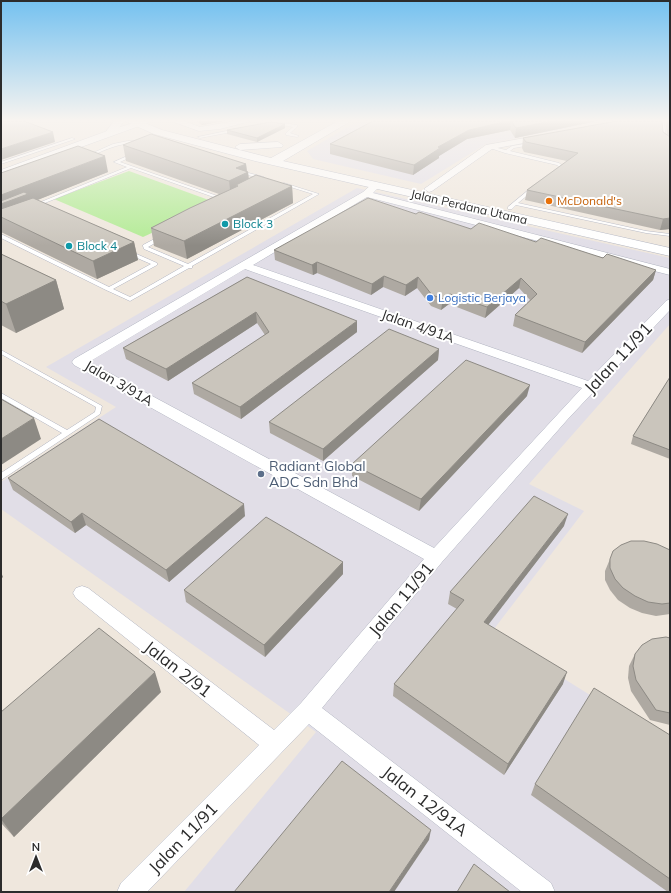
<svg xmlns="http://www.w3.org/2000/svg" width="671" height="893" viewBox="0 0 671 893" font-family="Mulish,sans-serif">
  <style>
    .industrial { fill: #e1dee7 }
    .green { fill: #b2eb94 }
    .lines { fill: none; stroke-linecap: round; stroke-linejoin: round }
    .service-casing { stroke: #b1b4c1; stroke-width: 1 }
    .minor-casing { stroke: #b1b4c1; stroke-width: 1 }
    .tertiary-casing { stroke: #b1b4c1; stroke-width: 1 }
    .service { fill: #fff; fill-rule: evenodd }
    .minor { fill: #fff; fill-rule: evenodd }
    .tertiary { fill: #fff; fill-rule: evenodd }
    .wall { fill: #aea9a2 }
    .shaded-wall { fill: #8d8a84 }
    .building { fill: #cac5bc; stroke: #8d8a84 }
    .food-dot { fill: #e8710a; stroke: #fff; stroke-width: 1.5 }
    .culture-dot { fill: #0f9aa8; stroke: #fff; stroke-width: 1.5 }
    .shop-dot { fill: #3f7fe0; stroke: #fff; stroke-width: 1.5 }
    .service-dot { fill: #5c6f8a; stroke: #fff; stroke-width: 1.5 }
    .labels { text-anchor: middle; stroke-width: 4; stroke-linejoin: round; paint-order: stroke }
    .far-food-label { font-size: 12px; fill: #c56008; stroke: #fff; text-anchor: start }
    .far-street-label { font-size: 12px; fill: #2c2c2c; stroke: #fff }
    .far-culture-label { font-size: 12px; fill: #0d838f; stroke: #fff; text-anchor: start }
    .far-shop-label { font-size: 12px; fill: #366cbe; stroke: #fff; text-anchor: start }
    .street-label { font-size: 14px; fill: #2c2c2c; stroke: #fff }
    .service-label { font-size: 14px; fill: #4e5e75; stroke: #fff; text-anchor: start }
    .near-street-label { font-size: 17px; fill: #2c2c2c; stroke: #fff }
  </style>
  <rect width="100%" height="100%" fill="#efe7dd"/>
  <g class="industrial">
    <polygon points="358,121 603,121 486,144 421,184 313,159 307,151"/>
    <polygon points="357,188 670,258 670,324 529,484 584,511 491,633 670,745 670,892 184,892 316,732 1,509 1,482 116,407 46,367"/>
  </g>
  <polygon class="green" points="129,171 217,203 143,237 54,199"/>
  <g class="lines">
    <defs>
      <g id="service">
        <polygon points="660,121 664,121 666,141 670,144 670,147 662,141"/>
        <polygon points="275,122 297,125 297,127 290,133 299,136 297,137 286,135 286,133 293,127 276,124"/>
        <polygon points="236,129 237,129 237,131 200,138 198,137"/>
        <polygon points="72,138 75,139 1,164 1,162"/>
        <path d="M128,141H135L144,143L142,144C123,141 107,149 89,157L86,156L113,144Z"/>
        <polygon points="530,143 531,143 531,145 514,148 510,151 559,163 563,166 563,168 557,173 555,173 555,171 559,167 557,165 505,153 487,147 489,146 506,150 512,146"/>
        <polygon points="134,153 135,153 135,155 120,162 226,199 222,200 131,168 35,207 31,206 127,167 114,162"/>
        <polygon points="241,171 264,177 265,178 263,179 240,173 239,172"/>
        <polygon points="284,183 319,194 192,266 192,268 189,268 130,301 106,290 1,238 1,235 3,235 109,287 151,264 128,254 128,252 132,252 157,263 157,265 113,289 130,297 184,266 144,249 143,246 143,245 160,236 164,236 164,238 148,247 188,264 313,194 284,185"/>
        <polygon points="531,188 535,189 518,203 646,231 670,234 670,236 646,233 516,205 512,209 508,209 508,207"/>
        <polygon points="1,350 102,406 100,414 1,480 1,473 62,433 1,398 1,393 67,430 95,412 96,407 1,354"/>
      </g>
      <g id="minor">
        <polygon points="140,121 153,121 1,176 1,170 107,131"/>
        <polygon points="171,121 184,121 200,127 235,121 251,121 220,129 199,131"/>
        <polygon points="542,135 545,135 545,139 492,149 432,191 429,192 424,189 486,145"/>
        <path d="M375,183L380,186L373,193L670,269V275L367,197L253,265L588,381L666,301L670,299V310L567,420L442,562L322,708L551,883L555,892H522L309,724L147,892H117L121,883L259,745L76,598L73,593L76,588L82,586L88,588L274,730L301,703L424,559L74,365L72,362L74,359L363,192L372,184ZM245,269L582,388L434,548L89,362Z"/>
      </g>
      <g id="tertiary">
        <polygon points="114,121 124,121 114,135 106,135 105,133"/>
        <polygon points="125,121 140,121 162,130 271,158 338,121 351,121 283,161 670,248 670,256 255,161 154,134"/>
        <polygon points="278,142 283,145 282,147 240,150 235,147 240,144"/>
      </g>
    </defs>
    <use href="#service" class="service-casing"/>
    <use href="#minor" class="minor-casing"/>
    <use href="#tertiary" class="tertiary-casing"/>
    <use href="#service" class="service"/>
    <use href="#minor" class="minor"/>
    <use href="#tertiary" class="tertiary"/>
  </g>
  <g class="wall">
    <polygon points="196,121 224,121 202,125"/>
    <polygon points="373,121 597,121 515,138 510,130 467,139 439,156 439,158 413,175 330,154 330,144"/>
    <polygon points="666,121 670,121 670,229 660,230 525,200 527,190 567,161 524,152 522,148 523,138 663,132 667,134"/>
    <polygon points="285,124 285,128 257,142 227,134 227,130"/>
    <polygon points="123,145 246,164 247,172 248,172 249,178 292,186 293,203 187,259 154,246 151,228 219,194 126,161"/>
    <polygon points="108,172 37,200 134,242 138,260 97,279 1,232 1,173"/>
    <polygon points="416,214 471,229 536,242 656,270 653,280 582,353 513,326 515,315 530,300 519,288 485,318 449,304 441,310 431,306 417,288 405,296 383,287 371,295 317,273 313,275 275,260 274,250"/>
    <polygon points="1,254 56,280 64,309 16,333 1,325"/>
    <polygon points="247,277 357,332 241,419 194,394 192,383 265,335 257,323 168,381 126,359 123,348"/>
    <polygon points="439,349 438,360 323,461 270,433 269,422"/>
    <polygon points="670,377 670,459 631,444 633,436"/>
    <polygon points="527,396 419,511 352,476 352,464"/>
    <polygon points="8,478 245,516 169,582 86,525 75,533 13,490"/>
    <polygon points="564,526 488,624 563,684 504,775 393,696 394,684 457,609 448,604 450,592"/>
    <polygon points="670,550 670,614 656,616 642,613 630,608 618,600 610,590 605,580 605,571 610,559"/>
    <polygon points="343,562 343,574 265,657 186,602 184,590"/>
    <polygon points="670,638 670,725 650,720 631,691 628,678 629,666 635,654"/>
    <polygon points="161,692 14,837 1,823 1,712"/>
    <polygon points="670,735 670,892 668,892 531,795 535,784"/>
  </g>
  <g class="shaded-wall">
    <polygon points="201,121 224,121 202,125"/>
    <polygon points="508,121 511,121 510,130 467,139 439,156 439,158 413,175 414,165 438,147 469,130"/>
    <polygon points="552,121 597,121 515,138 516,128"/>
    <polygon points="285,124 285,128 257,142 257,138"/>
    <polygon points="53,132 55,142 1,160 1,149"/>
    <polygon points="105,156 108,172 30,203 1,209 1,195"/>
    <polygon points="246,164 247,173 248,172 249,189 236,185 237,195 231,198 229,181 236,168"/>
    <polygon points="292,186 293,203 187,259 184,241"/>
    <polygon points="670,218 670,229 660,230 663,219"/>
    <polygon points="134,242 138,260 97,279 93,261"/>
    <polygon points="317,262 317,273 313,275 312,265"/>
    <polygon points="656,270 653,280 582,353 585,342"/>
    <polygon points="384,276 383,287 371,295 372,284"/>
    <polygon points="418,277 417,288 405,296 406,285"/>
    <polygon points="521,278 519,288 485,318 487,307"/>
    <polygon points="56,280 64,309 16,333 6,304"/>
    <polygon points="450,294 449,304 441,310 443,299"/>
    <polygon points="256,312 257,323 168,381 166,369"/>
    <polygon points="357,321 357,332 241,419 240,407"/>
    <polygon points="439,349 438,360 323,461 323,449"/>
    <polygon points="530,385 527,396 419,511 421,499"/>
    <polygon points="34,418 41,439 1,465 1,439"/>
    <polygon points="244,504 245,516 169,582 166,570"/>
    <polygon points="82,513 86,525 75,533 71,522"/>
    <polygon points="568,514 564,526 482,633 484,622"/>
    <polygon points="343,562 343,574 265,657 264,645"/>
    <polygon points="1,572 3,577 1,579"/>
    <polygon points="155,672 161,692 14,837 1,819"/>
    <polygon points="567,672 563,684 504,775 508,764"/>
    <polygon points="431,830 429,840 394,892 389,892"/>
  </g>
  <g class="building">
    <polygon points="1,121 24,121 53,132 1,149"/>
    <polygon points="373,121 508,121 469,130 438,147 440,148 414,165 330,144"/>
    <polygon points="511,121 552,121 516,128"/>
    <polygon points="617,121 662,121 663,132 670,137 670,218 663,219 527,190 578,153 526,142 523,138"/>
    <polygon points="271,122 285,124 257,138 227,130"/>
    <polygon points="151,134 246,164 236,168 248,172 229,181 123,145"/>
    <polygon points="78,146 105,156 1,195 1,173"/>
    <polygon points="256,175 292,186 184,241 151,228 190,208 238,186 236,185"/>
    <polygon points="24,192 28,194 1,204 1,201"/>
    <polygon points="33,198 134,242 93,261 1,217 1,210 2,210 1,209"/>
    <polygon points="368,198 416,214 419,212 471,229 479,223 536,242 541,238 603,258 607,254 656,270 585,342 515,315 537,294 521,278 487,307 450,294 443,299 432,295 418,277 406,285 384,276 372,284 317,262 312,265 274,250"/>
    <polygon points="1,254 56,280 6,304 1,301"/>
    <polygon points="247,277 357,321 240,407 192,383 269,332 256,312 166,369 123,348"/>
    <polygon points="389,329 439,349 323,449 269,422"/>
    <polygon points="466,360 530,385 421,499 352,464"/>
    <polygon points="670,377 670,450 633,436"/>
    <polygon points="1,399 34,418 1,439"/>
    <polygon points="99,419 244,504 166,570 82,513 71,522 8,478"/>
    <polygon points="534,496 568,514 484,622 567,672 508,764 394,684 464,600 450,592"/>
    <polygon points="266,517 343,562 264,645 184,590"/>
    <polygon points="631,541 644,541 657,544 670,550 670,603 662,604 648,602 635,596 623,588 615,579 610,568 610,559 613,551 621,545"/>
    <polygon points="99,628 155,672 1,819 1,712"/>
    <polygon points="666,637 670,638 670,713 656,710 636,680 633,666 635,654 642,645 652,639"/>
    <polygon points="594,688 670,735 670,879 535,784"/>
    <polygon points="342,761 431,830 389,892 234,892"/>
    <polygon points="474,864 510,892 457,892"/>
  </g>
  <linearGradient id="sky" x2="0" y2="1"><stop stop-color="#74c1f0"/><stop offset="0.49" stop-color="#f8f4f0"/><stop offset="1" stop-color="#f8f4f0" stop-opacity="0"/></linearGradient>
  <rect width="671" height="246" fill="url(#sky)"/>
  <circle class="food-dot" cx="549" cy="201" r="4"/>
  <g class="culture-dot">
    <circle cx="225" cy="224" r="4"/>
    <circle cx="69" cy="246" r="4"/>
  </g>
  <circle class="shop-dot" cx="430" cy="298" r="4"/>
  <circle class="service-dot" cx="261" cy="474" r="4"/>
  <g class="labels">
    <g class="far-food-label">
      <text x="557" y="205">McDonald's</text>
    </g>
    <g class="far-street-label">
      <text transform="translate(469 207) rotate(13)" y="4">Jalan Perdana Utama</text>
    </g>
    <g class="far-culture-label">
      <text x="233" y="228">Block 3</text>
      <text x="77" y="250">Block 4</text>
    </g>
    <g class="far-shop-label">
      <text x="438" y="302">Logistic Berjaya</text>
    </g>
    <g class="street-label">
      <text transform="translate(418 326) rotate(19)" y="5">Jalan 4/91A</text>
      <text transform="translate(119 383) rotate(30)" y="5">Jalan 3/91A</text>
    </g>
    <g class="service-label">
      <text x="269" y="471">Radiant Global<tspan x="269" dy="16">ADC Sdn Bhd</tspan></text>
    </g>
    <g class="near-street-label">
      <text transform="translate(618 358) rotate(-47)" y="6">Jalan 11/91</text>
      <text transform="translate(401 599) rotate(-50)" y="6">Jalan 11/91</text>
      <text transform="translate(178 669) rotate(38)" y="6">Jalan 2/91</text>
      <text transform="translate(425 801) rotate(38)" y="6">Jalan 12/91A</text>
      <text transform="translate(183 838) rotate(-46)" y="6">Jalan 11/91</text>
    </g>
  </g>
  <rect width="671" height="893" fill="none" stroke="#2c2c2c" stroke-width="4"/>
  <g transform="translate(36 857)" stroke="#ffffff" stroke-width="3" paint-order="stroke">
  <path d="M0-3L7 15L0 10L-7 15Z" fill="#2c2c2c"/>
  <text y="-6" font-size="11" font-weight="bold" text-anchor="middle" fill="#2c2c2c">N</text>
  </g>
</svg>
